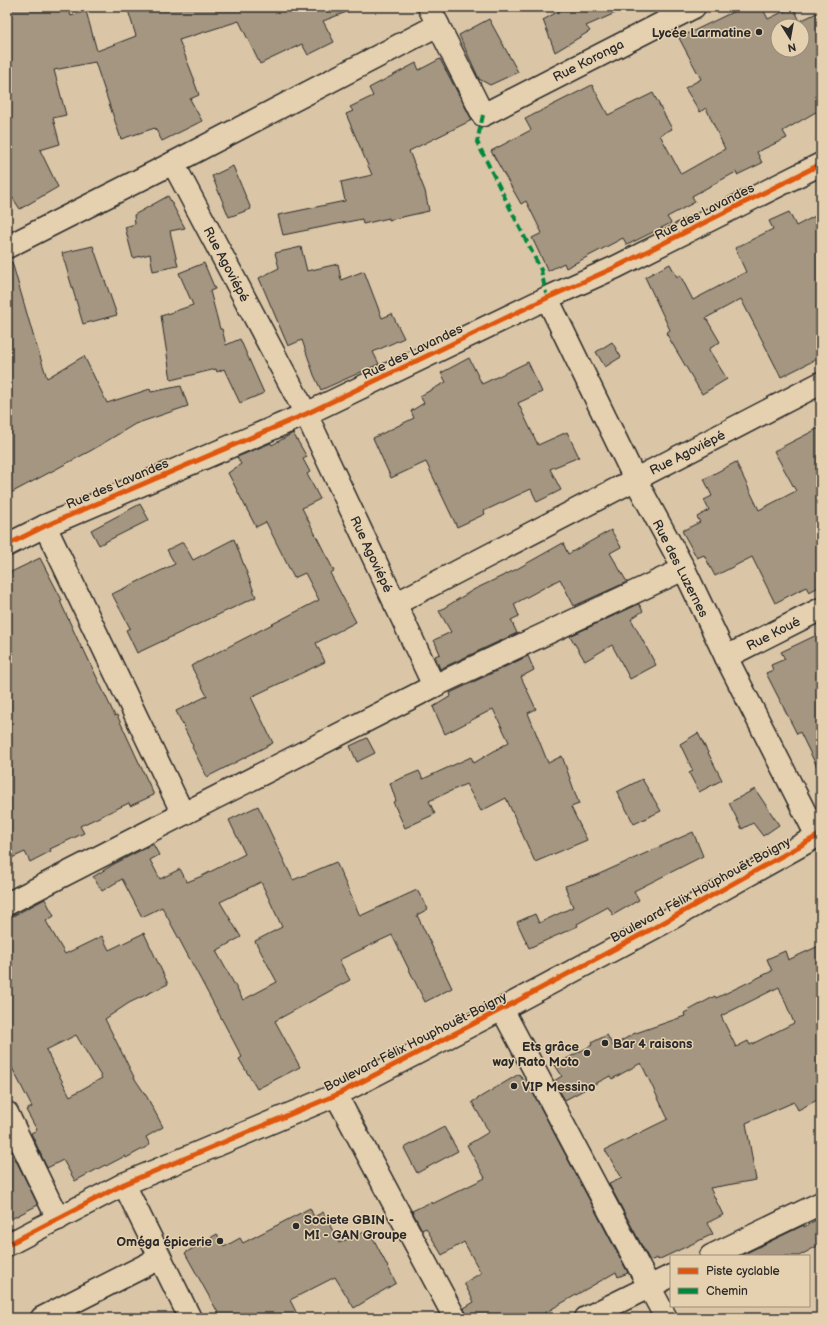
<svg xmlns="http://www.w3.org/2000/svg" width="828" height="1325" viewBox="0 0 828 1325" font-family="'Balsamiq Sans',sans-serif">
  <style>
    .building { fill: #a49681; stroke: #2b2b2b; fill-rule: evenodd }
    .lines { fill: none; stroke-linecap: round; stroke-linejoin: round }
    .street-casing { stroke: #2b2b2b; stroke-width: 25 }
    .secondary-casing { stroke: #2b2b2b; stroke-width: 25 }
    .street { stroke: #e5d0af; stroke-width: 22 }
    .secondary { stroke: #e5d0af; stroke-width: 22 }
    .quiet { stroke: #00873e; stroke-width: 4; stroke-dasharray: 8 4; stroke-linecap: butt }
    .cycleway-casing { stroke: #e5d0af; stroke-width: 8 }
    .cycleway { stroke: #df570e; stroke-width: 5 }
    .poi-dot { fill: #2b2b2b; stroke: #e5d0af; stroke-width: 1.5 }
    .labels { text-anchor: middle; stroke-width: 3; stroke-linejoin: round; paint-order: stroke }
    .poi-label { font-size: 13px; font-weight: bold; fill: #2b2b2b; stroke: #e5d0af; text-anchor: end }
    .street-label { font-size: 13px; fill: #2b2b2b; stroke: #e5d0af }
  </style>
  <rect width="100%" height="100%" fill="#dac6a7"/>
  <filter id="ink" filterUnits="userSpaceOnUse"><feTurbulence type="fractalNoise" baseFrequency=".025" numOctaves="2"/><feDisplacementMap in="SourceGraphic" scale="8" xChannelSelector="R" yChannelSelector="G"/><feConvolveMatrix kernelMatrix="1 2 1 2 8 2 1 2 1" color-interpolation-filters="sRGB"/></filter>
  <g filter="url(#ink)">
    <g class="building">
      <polygon points="7,7 68,7 71,16 86,11 97,51 136,36 127,7 356,7 357,8 323,21 334,42 308,55 302,44 260,64 239,21 179,40 195,81 194,81 199,95 190,99 202,121 162,141 155,128 121,139 95,62 54,70 66,115 53,118 60,144 40,150 58,187 20,209 12,197 7,199"/>
      <polygon points="566,7 629,7 586,26 590,31 555,52 543,20"/>
      <path d="M743,7H762L768,19L793,7L800,21L821,11V109L783,131L787,138L757,152L762,163L737,175L736,172L692,196L695,202L667,217L671,223L627,245L623,238L566,268L564,263L548,271L532,238L542,233L526,201L521,204L491,151L531,130L525,119L592,85L608,115L653,93L672,129L660,135L681,174L725,149L706,108L700,112L685,88L701,79L679,38ZM778,26H802V50H778Z"/>
      <polygon points="489,19 518,72 490,85 479,79 459,35"/>
      <polygon points="440,59 472,120 409,151 425,191 429,211 389,220 389,218 363,224 362,219 283,235 278,215 345,201 341,182 372,175 346,114 353,111 350,107 373,96 369,88 416,63 419,70"/>
      <polygon points="233,166 251,209 229,217 212,176"/>
      <polygon points="168,196 185,228 170,231 178,266 153,271 150,254 133,258 125,227 135,224 134,215"/>
      <polygon points="789,212 796,226 821,213 821,357 781,377 741,299 706,318 720,342 709,349 709,350 727,379 702,394 666,333 670,330 645,277 670,264 677,277 680,275 693,300 746,272 735,248 773,229 769,221"/>
      <polygon points="93,246 117,315 83,324 62,253"/>
      <polygon points="301,247 307,271 338,264 341,280 364,271 382,318 392,314 404,338 373,352 379,364 321,390 314,375 302,340 288,346 259,278 279,268 275,253"/>
      <polygon points="7,262 12,262 36,345 36,344 47,378 84,356 107,403 150,389 151,392 181,386 188,406 135,424 92,450 7,495"/>
      <polygon points="204,263 215,289 210,291 220,329 222,329 226,345 240,339 264,393 240,403 224,369 217,372 216,369 171,380 161,316 193,305 179,273"/>
      <polygon points="612,342 621,357 605,367 596,352"/>
      <polygon points="469,358 482,384 528,362 542,392 518,403 538,445 567,432 579,457 550,469 561,490 537,502 531,489 484,511 485,514 457,527 426,462 391,478 373,438 414,418 411,411 424,403 420,396 446,382 441,373"/>
      <polygon points="821,427 821,586 809,592 806,587 775,603 752,557 715,576 704,555 697,558 682,531 700,522 697,517 709,510 704,500 712,496 704,479 736,462 759,510 796,491 774,451"/>
      <polygon points="293,433 307,457 303,459 310,472 307,474 320,499 302,508 334,571 330,573 356,622 316,643 325,662 251,697 273,743 207,777 192,747 193,746 176,711 207,696 191,666 319,600 305,573 294,578 266,522 256,527 228,473 241,464 237,457 271,443 272,445"/>
      <polygon points="140,504 149,520 99,545 91,530"/>
      <polygon points="611,530 621,547 610,553 627,582 574,606 560,579 514,604 519,616 511,620 517,633 440,669 435,656 440,654 434,640 451,632 439,611 473,590 515,570 563,543 568,554"/>
      <polygon points="234,539 256,597 137,653 126,630 130,628 112,594 175,564 167,550 183,542 193,560"/>
      <polygon points="40,558 62,600 60,601 82,649 83,648 115,716 117,715 154,795 130,806 129,803 80,826 84,833 50,849 51,851 30,862 25,852 7,860 7,574"/>
      <polygon points="639,604 643,611 631,619 656,665 630,679 612,645 585,661 570,636"/>
      <polygon points="821,633 821,775 800,732 797,734 766,673 773,670 771,665 785,659 781,652"/>
      <polygon points="528,656 534,670 521,677 536,709 528,713 548,763 562,756 579,804 571,807 587,840 535,862 506,798 481,811 466,784 429,801 435,814 405,828 393,802 396,801 390,783 419,771 423,779 471,757 474,763 509,742 493,709 445,734 433,707 451,696 450,693"/>
      <polygon points="698,733 722,780 699,792 689,773 693,771 680,744"/>
      <polygon points="367,738 375,753 357,762 350,746"/>
      <polygon points="642,779 661,811 634,824 617,792"/>
      <polygon points="755,789 779,825 763,836 753,823 742,829 729,803"/>
      <path d="M258,806L293,880L336,862L360,916L417,890L428,909L417,915L452,988L425,1002L392,935L339,960L350,980L275,1021L300,1067L257,1089L239,1059L242,1057L162,907L142,917L122,879L102,891L93,877L114,864L153,844L159,855L150,860L160,879L180,869L187,882L202,876L245,854L229,820ZM261,882L282,927L255,941L277,982L243,1000L216,951L241,937L220,902Z"/>
      <polygon points="693,832 703,856 634,891 639,900 613,915 608,907 577,924 578,926 529,948 517,922 535,914 539,923 573,907 565,886 597,875"/>
      <path d="M45,899L54,916L46,921L65,954L102,936L109,950L144,933L168,984L129,1003L105,1019L135,1079L147,1097L163,1127L146,1137L150,1145L126,1158L125,1156L106,1166L105,1165L75,1181L63,1160L47,1168L31,1133L37,1130L26,1110L32,1107L7,1058V919ZM76,1035L102,1078L70,1096L46,1050Z"/>
      <path d="M821,945V1098L798,1110L794,1102L746,1123L756,1180L710,1188L723,1215L707,1223L713,1234L658,1260L657,1258L650,1261L609,1184L622,1178L605,1150L668,1119L641,1063L612,1079L610,1076L565,1100L554,1081L562,1076L555,1065L592,1045L591,1043L607,1035L613,1046L633,1034L685,1016L684,1013L715,996L716,998L772,971L767,959L785,951L788,960ZM779,987L794,1023L750,1045L748,1041L736,1047L721,1016Z"/>
      <polygon points="519,1074 533,1093 628,1273 618,1277 616,1272 536,1318 467,1318 464,1308 474,1302 464,1283 481,1273 464,1242 442,1255 426,1228 422,1230 412,1211 431,1202 432,1204 485,1178 467,1145 489,1132 472,1102"/>
      <polygon points="444,1127 458,1151 417,1173 404,1148"/>
      <polygon points="8,1144 38,1205 7,1221 7,1145"/>
      <polygon points="310,1208 314,1217 323,1212 339,1243 369,1230 396,1283 354,1308 335,1277 290,1300 299,1318 221,1318 185,1253 217,1234 224,1247 240,1238 243,1243"/>
      <polygon points="821,1217 821,1244 799,1256 740,1256 804,1225 804,1227"/>
    </g>
    <g class="lines">
      <defs>
        <g id="street">
          <polyline points="429,7 483,115 694,7"/>
          <polyline points="173,163 306,414 434,686"/>
          <polyline points="7,247 173,163 438,25"/>
          <polyline points="547,298 635,479 684,569 726,657 817,836"/>
          <polyline points="45,526 183,814"/>
          <polyline points="7,545 45,526 306,414 547,298 616,267 821,164"/>
          <polyline points="395,604 821,383"/>
          <polyline points="726,657 821,609"/>
          <polyline points="7,904 434,686 684,569"/>
          <polyline points="502,1009 666,1318"/>
          <polyline points="336,1095 455,1318"/>
          <polyline points="7,1113 58,1219"/>
          <polyline points="124,1184 190,1318"/>
          <polyline points="711,1256 821,1203"/>
          <polyline points="42,1318 160,1258"/>
          <polyline points="586,1318 671,1276"/>
        </g>
        <polyline id="secondary" points="7,1245 124,1184 336,1095 502,1009 661,924 821,834"/>
      </defs>
      <use href="#street" class="street-casing"/>
      <use href="#secondary" class="secondary-casing"/>
      <use href="#street" class="street"/>
      <use href="#secondary" class="secondary"/>
      <polyline class="quiet" points="483,115 477,142 541,270 547,298"/>
      <defs>
        <g id="cycleway">
          <polyline points="7,545 45,526 306,414 547,298 616,267 821,164"/>
          <polyline points="7,1245 124,1184 336,1095 502,1009 661,924 821,834"/>
        </g>
      </defs>
      <use href="#cycleway" class="cycleway-casing"/>
      <use href="#cycleway" class="cycleway"/>
    </g>
  </g>
  <g class="poi-dot">
    <circle cx="759" cy="32" r="4"/>
    <circle cx="605" cy="1043" r="4"/>
    <circle cx="587" cy="1053" r="4"/>
    <circle cx="514" cy="1086" r="4"/>
    <circle cx="296" cy="1226" r="4"/>
    <circle cx="220" cy="1241" r="4"/>
  </g>
  <g class="labels">
    <g class="poi-label">
      <text x="751" y="37">Lycée Larmatine</text>
      <text x="613" y="1048" text-anchor="start">Bar 4 raisons</text>
      <text x="579" y="1051">Ets grâce<tspan x="579" dy="15">way Rato Moto</tspan></text>
      <text x="522" y="1091" text-anchor="start">VIP Messino</text>
      <text x="304" y="1224" text-anchor="start">Societe GBIN -<tspan x="304" dy="15">MI - GAN Groupe</tspan></text>
      <text x="212" y="1246">Oméga épicerie</text>
    </g>
    <g class="street-label">
      <text transform="translate(588 60) rotate(-27)" y="5">Rue Koronga</text>
      <text transform="translate(704 211) rotate(-27)" y="5">Rue des Lavandes</text>
      <text transform="translate(227 264) rotate(62)" y="5">Rue Agoviépé</text>
      <text transform="translate(412 351) rotate(-26)" y="5">Rue des Lavandes</text>
      <text transform="translate(687 452) rotate(-27)" y="5">Rue Agoviépé</text>
      <text transform="translate(117 483) rotate(-23)" y="5">Rue des Lavandes</text>
      <text transform="translate(372 554) rotate(65)" y="5">Rue Agoviépé</text>
      <text transform="translate(681 568) rotate(63)" y="5">Rue des Luzernes</text>
      <text transform="translate(773 633) rotate(-27)" y="5">Rue Koué</text>
      <text transform="translate(700 889) rotate(-29)" y="5">Boulevard Félix Houphouët-Boigny</text>
      <text transform="translate(415 1041) rotate(-27)" y="5">Boulevard Félix Houphouët-Boigny</text>
    </g>
  </g>
  <rect width="828" height="1325" fill="none" stroke="#e5d0af" stroke-width="24"/>
  <rect x="12" y="12" width="804" height="1301" fill="none" stroke="#2b2b2b" stroke-width="1.5" filter="url(#ink)"/>
  <rect x="670" y="1255" width="140" height="52" fill="#e5d0af" stroke="#9b8e7a"/>
  <rect x="678" y="1268" width="20" height="6" fill="#df570e" stroke="#9b8e7a"/>
  <text x="706" y="1275" font-size="12" fill="#2b2b2b">Piste cyclable</text>
  <rect x="678" y="1288" width="20" height="6" fill="#00873e" stroke="#9b8e7a"/>
  <text x="706" y="1295" font-size="12" fill="#2b2b2b">Chemin</text>
  <g transform="translate(790 38) rotate(169)"><circle r="19" fill="#e5d0af" stroke="#9b8e7a"/>
  <path d="M0-3L7 15L0 10L-7 15Z" fill="#2b2b2b"/>
  <text y="-6" font-size="11" font-weight="bold" text-anchor="middle" fill="#2b2b2b">N</text>
  </g>
</svg>
